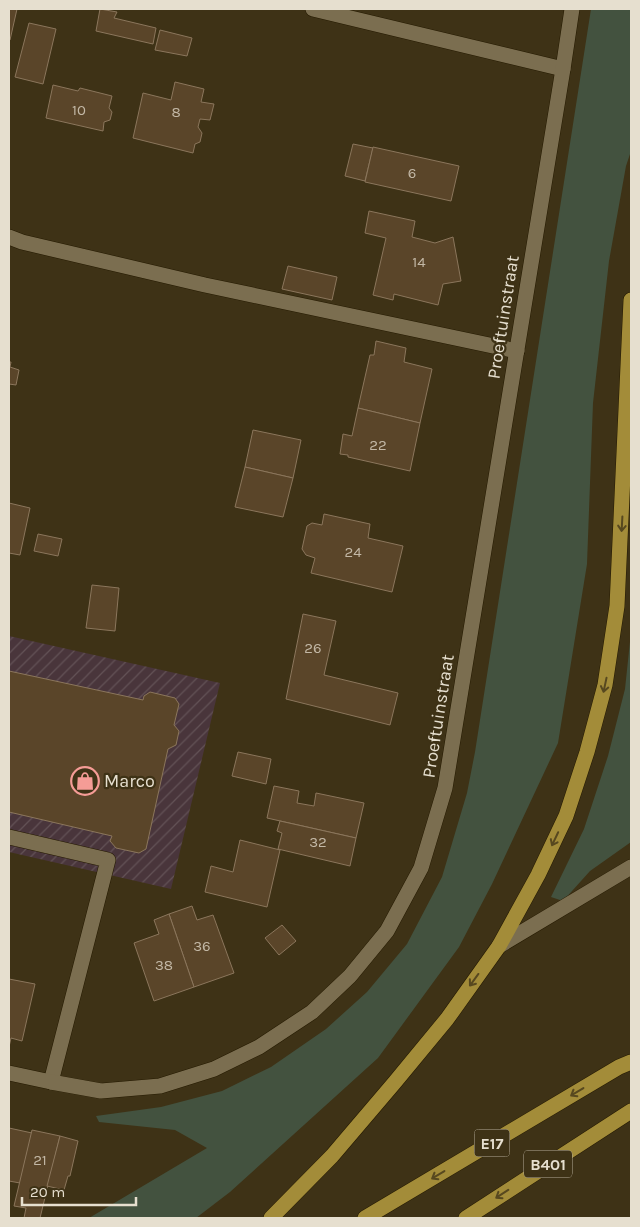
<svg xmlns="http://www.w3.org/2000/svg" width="640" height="1227" viewBox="0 0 640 1227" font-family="Karla,sans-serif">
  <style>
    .industrial { fill: url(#industrial-furrows) }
    .green { fill: #43523f }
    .building { fill: #5a4529; stroke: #8b765c }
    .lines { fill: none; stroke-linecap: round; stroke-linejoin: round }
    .lane-casing { stroke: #251a00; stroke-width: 16 }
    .street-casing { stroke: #251a00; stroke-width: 16 }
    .highway-casing { stroke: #251a00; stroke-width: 16 }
    .lane { stroke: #7b6e50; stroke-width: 15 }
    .street { stroke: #7b6e50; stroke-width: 15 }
    .highway { stroke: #a38c39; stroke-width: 15 }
    .oneway { stroke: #57481f }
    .labels { text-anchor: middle; stroke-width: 4.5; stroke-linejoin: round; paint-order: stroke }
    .number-label { font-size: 15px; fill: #c3b8a6 }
    .shield { fill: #3e3216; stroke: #b4ab98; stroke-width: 1 }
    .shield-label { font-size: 16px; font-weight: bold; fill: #e6dfcf }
    .street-label { font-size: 18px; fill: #e6dfcf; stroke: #3e3216 }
    .poi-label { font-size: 18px; fill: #e6dfcf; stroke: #3e3216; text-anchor: start }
  </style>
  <defs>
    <pattern id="industrial-furrows" width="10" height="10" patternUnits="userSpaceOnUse" patternTransform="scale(1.25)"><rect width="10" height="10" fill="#49353b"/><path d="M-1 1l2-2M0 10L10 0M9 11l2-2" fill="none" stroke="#635256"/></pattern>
  </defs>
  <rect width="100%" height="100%" fill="#3e3216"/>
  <polygon class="industrial" points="9,636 220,683 171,889 9,852"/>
  <g class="green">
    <polygon points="591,9 631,9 631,151 626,166 609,261 593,403 587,564 558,743 492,884 459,947 378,1058 230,1192 196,1218 89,1218 207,1148 175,1130 99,1122 96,1116 161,1107 222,1091 271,1067 326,1029 367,992 407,944 442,877 467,793 475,752"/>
    <polygon points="631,632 631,842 590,871 563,901 551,897 584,829 608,756 625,689"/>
  </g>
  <g class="building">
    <polygon points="9,9 17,9 10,40 9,39"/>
    <polygon points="100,9 117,12 114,18 156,28 153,44 96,31"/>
    <polygon points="29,23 56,29 43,84 15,77"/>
    <polygon points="160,30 192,38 187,56 155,50"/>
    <polygon points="175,82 204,89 201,102 214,104 210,120 200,119 198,127 202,133 200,142 195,144 193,153 133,138 143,93 171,100"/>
    <polygon points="53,85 78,91 80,88 112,96 109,108 112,112 110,120 104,122 103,131 46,118"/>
    <polygon points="353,144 373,148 365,181 345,176"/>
    <polygon points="373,147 459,166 451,201 365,182"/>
    <polygon points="369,211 415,221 412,237 435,243 453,237 461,281 443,284 438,305 394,294 393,300 373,295 386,238 365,233"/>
    <polygon points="288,266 337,277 332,300 282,289"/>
    <polygon points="376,341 406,348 404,362 432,369 420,423 358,408 370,355 374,355"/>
    <polygon points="9,362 11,362 10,367 19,370 16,385 9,384"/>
    <polygon points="358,408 420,423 410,471 348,457 348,455 340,454 343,434 352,436"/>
    <polygon points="253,430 301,440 293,478 245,467"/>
    <polygon points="245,467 293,478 283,517 235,507"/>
    <polygon points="9,503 30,508 20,555 9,553"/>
    <polygon points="324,514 370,524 368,538 403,546 392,592 311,573 315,558 306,555 302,549 307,526 312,523 322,525"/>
    <polygon points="38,534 62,539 58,556 34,551"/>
    <polygon points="92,585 119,588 115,631 86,628"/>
    <polygon points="303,614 336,621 324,675 398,693 390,725 286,699"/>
    <polygon points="9,671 143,700 144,696 150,692 175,698 179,704 174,725 179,731 176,745 168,749 146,849 139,853 116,848 110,841 112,836 9,812"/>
    <polygon points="238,752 271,759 266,784 232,776"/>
    <polygon points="274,786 299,791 297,803 314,806 316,793 364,803 356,838 267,818"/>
    <polygon points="280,821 356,838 350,866 278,849 282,833 277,831"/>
    <polygon points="240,840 280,850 267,907 205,892 211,866 233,872"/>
    <polygon points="192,906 197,920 213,915 234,973 194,987 169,914"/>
    <polygon points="169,914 194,987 154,1001 134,943 159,934 154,920"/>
    <polygon points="282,925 296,941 279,955 265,938"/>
    <polygon points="9,979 35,984 22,1041 11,1038 9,1047"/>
    <polygon points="9,1128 32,1133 20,1183 9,1181"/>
    <polygon points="32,1130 60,1136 40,1218 24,1218 26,1208 14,1206"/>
    <polygon points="60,1136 78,1141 70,1176 68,1176 64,1190 47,1186"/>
  </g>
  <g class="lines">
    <defs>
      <g id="lane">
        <polyline points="9,237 22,242 205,285 517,351"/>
        <polyline points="9,837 108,860 51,1082"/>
        <polyline points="499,946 631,867"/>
      </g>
      <g id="street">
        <polyline points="313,9 563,69"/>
        <polyline points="9,1073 51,1082 101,1091 160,1086 214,1069 259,1047 312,1012 350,976 387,931 421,868 445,788 563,69 572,9"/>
      </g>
      <g id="highway">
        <polyline points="271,1218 332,1156 395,1082 447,1019 499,946 538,875 566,816 587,752 605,685 617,606 631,300"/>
        <polyline points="365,1218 619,1067 631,1062"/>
        <polyline points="466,1218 631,1111"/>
      </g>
    </defs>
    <use href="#lane" class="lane-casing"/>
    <use href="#street" class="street-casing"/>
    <use href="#highway" class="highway-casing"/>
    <use href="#lane" class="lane"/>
    <use href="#street" class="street"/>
    <use href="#highway" class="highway"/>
  </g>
  <defs><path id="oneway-shaft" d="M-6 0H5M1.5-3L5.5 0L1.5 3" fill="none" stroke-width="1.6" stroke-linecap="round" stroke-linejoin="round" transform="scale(1.25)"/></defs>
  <g class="oneway">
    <use href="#oneway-shaft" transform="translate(622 524) rotate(93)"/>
    <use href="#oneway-shaft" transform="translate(605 685) rotate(102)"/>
    <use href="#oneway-shaft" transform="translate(555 839) rotate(115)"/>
    <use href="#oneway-shaft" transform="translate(474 980) rotate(126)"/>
    <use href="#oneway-shaft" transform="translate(577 1092) rotate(149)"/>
    <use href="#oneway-shaft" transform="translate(438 1175) rotate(149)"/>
    <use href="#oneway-shaft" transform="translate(502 1194) rotate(147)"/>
  </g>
  <defs>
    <symbol id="shop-ring" viewBox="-11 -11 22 22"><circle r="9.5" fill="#3e3216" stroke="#f59c96" stroke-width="1.5"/><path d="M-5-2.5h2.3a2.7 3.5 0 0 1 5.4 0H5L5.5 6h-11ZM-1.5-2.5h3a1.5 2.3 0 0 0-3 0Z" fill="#f59c96"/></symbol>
  </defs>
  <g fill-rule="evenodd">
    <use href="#shop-ring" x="69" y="765" width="32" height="32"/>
  </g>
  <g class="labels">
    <g class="number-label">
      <text x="79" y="115">10</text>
      <text x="176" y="117">8</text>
      <text x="412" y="178">6</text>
      <text x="419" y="267">14</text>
      <text x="378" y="450">22</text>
      <text x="353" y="557">24</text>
      <text x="313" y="653">26</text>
      <text x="318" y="847">32</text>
      <text x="202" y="951">36</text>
      <text x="164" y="970">38</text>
      <text x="40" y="1165">21</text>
    </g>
    <g class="shield">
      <rect x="474.5" y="1129.5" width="35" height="27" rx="4"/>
      <rect x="524" y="1150.5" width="48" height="27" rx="4"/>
    </g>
    <g class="shield-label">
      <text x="492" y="1149">E17</text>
      <text x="548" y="1170">B401</text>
    </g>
    <g class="street-label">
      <text transform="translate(503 317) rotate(-81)" y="6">Proeftuinstraat</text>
      <text transform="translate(438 716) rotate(-81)" y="6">Proeftuinstraat</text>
    </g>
    <g class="poi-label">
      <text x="104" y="787">Marco</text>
    </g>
  </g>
  <rect width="640" height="1227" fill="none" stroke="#e6dfcf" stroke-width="20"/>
  <path d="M22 1197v8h114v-8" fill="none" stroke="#e6dfcf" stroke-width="2.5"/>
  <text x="30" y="1197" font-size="15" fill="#e6dfcf" stroke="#3e3216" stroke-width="4" paint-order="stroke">20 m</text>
</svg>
